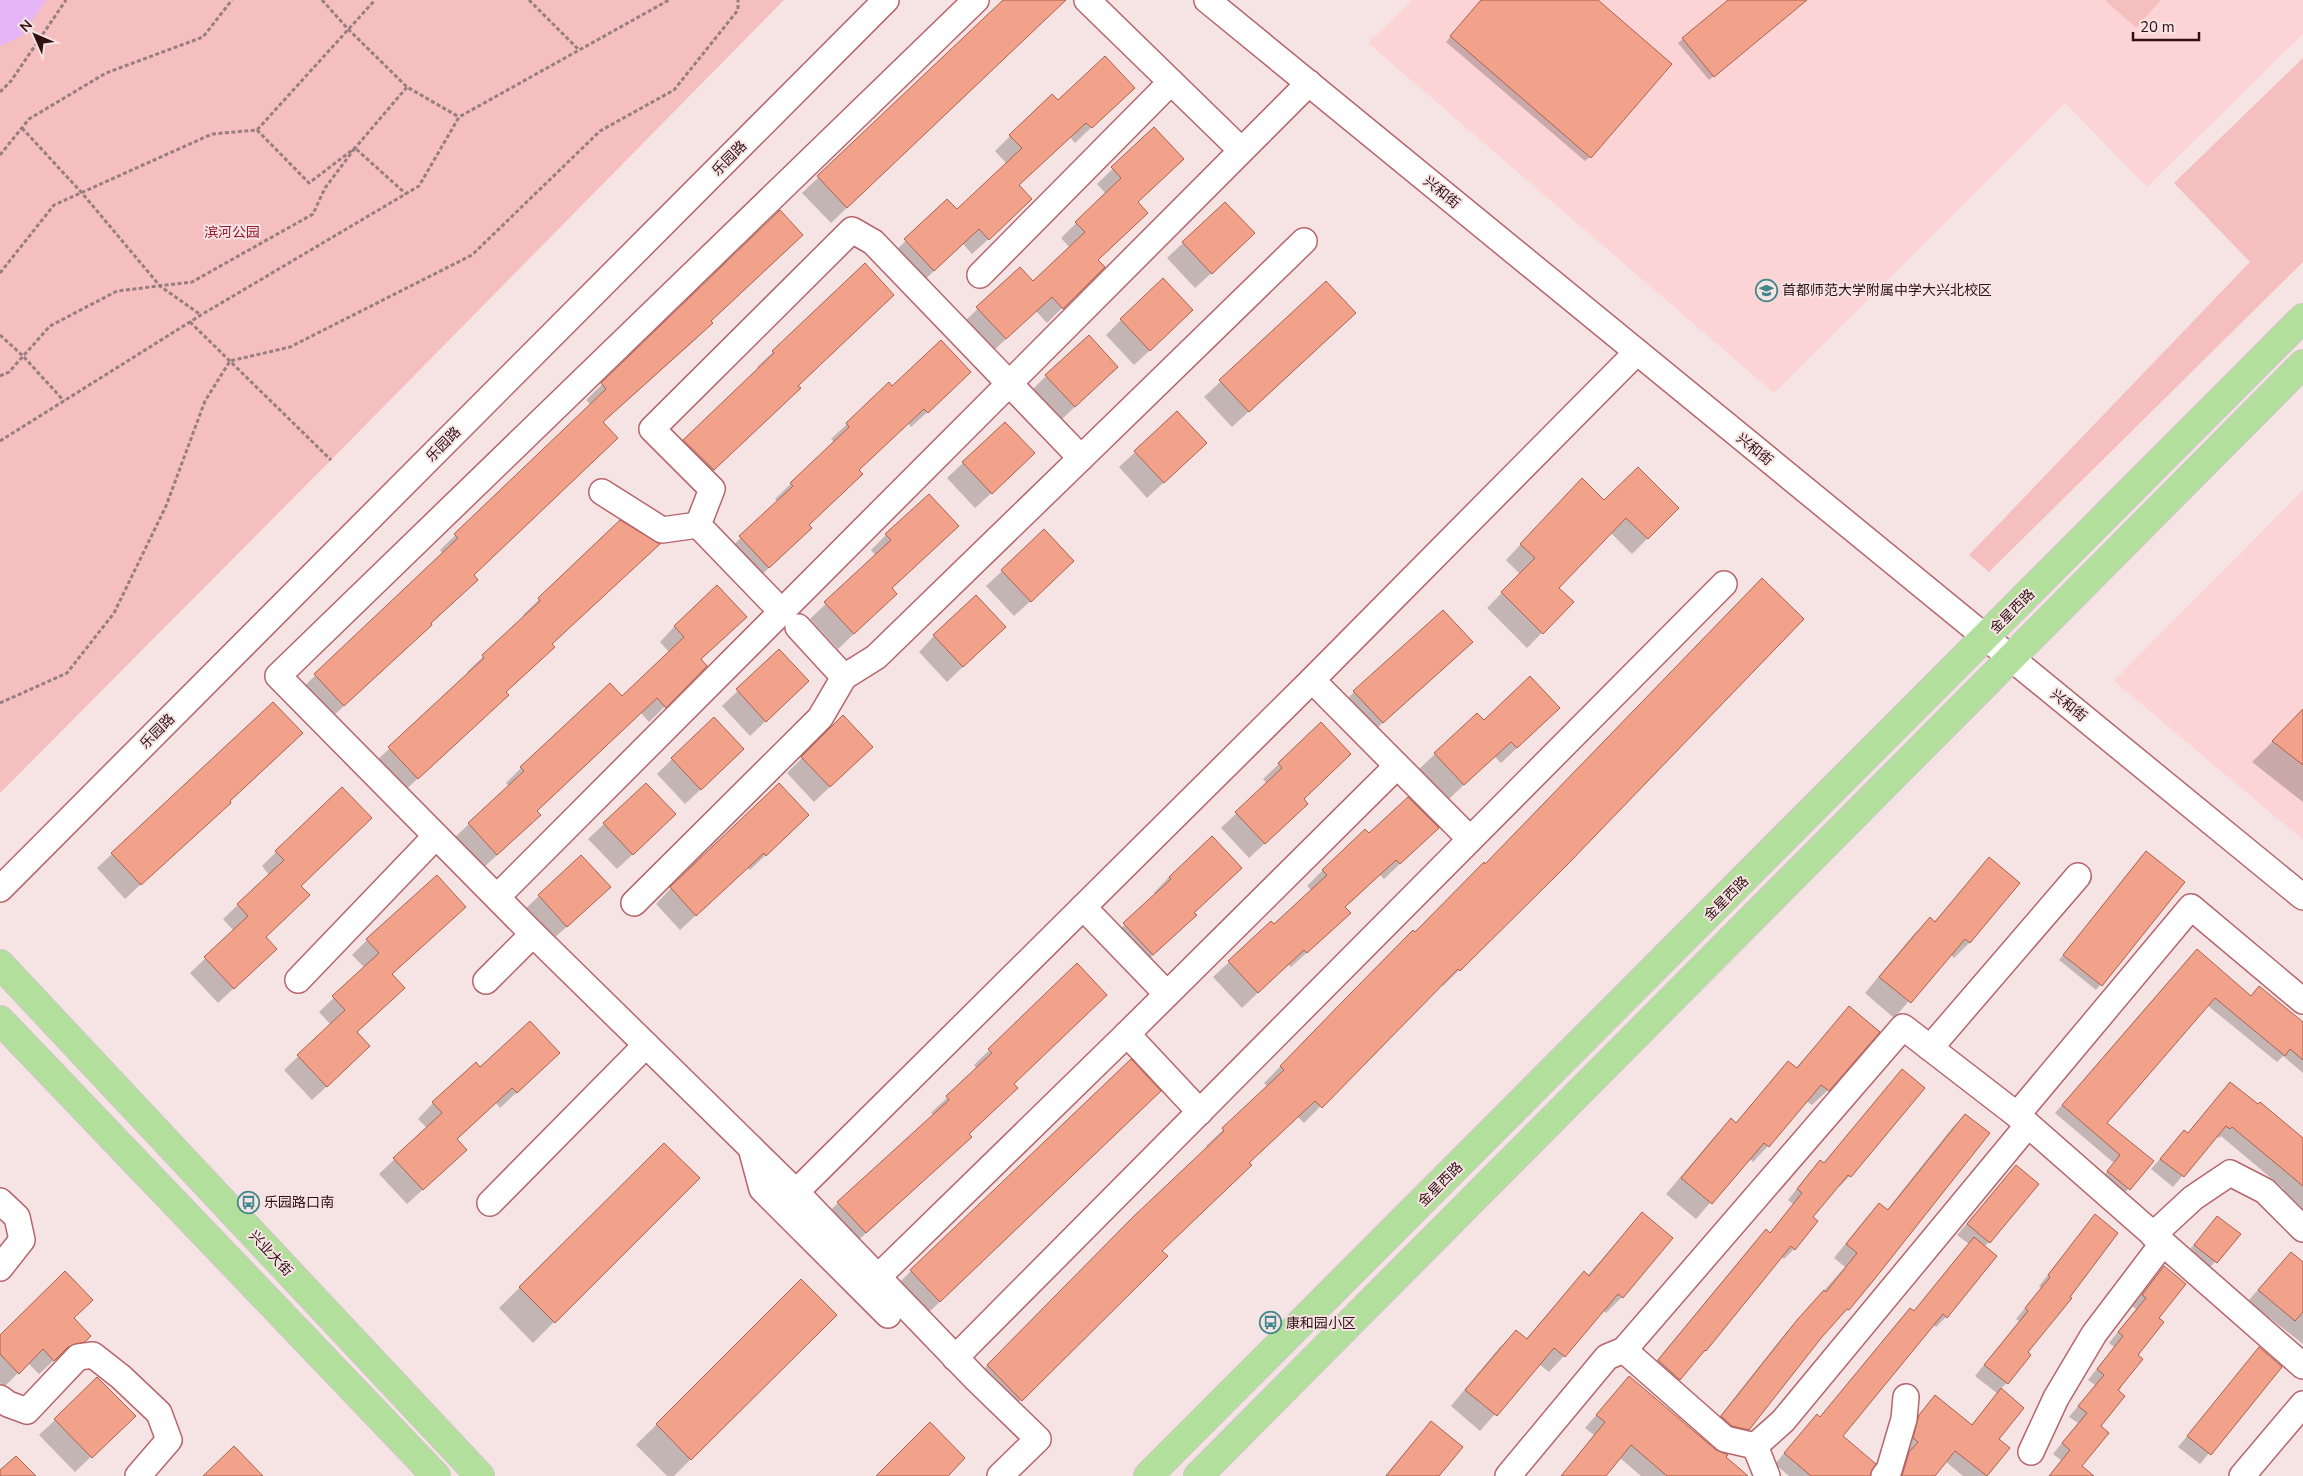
<svg xmlns="http://www.w3.org/2000/svg" width="2303" height="1476" viewBox="0 0 2303 1476" font-family="'Nunito Sans','Noto Sans SC',sans-serif">
  <style>
    .built { fill: #fcd4d5 }
    .green { fill: #f5bebf }
    .water { fill: #e6b5f8 }
    .shadow { fill: #0003 }
    .building { fill: #f2a18a; stroke: #ac614c }
    .lines { fill: none; stroke-linecap: round; stroke-linejoin: round }
    .minor-casing { stroke: #b6666b; stroke-width: 28 }
    .major-casing { stroke: #cdc6c7; stroke-width: 30 }
    .path { stroke: #977e80; stroke-width: 3; stroke-dasharray: 4 2.5; stroke-linecap: butt }
    .minor { stroke: #fff; stroke-width: 25 }
    .major { stroke: #b2e09c; stroke-width: 28 }
    .labels { text-anchor: middle; stroke-width: 4; stroke-linejoin: round; paint-order: stroke }
    .street-label { font-size: 14px; fill: #301114; stroke: #f6e3e3 }
    .park-label { font-size: 14px; fill: #9a1b34; stroke: #f6e3e3 }
    .poi-label { font-size: 14px; fill: #301114; stroke: #f6e3e3; text-anchor: start }
  </style>
  <rect width="100%" height="100%" fill="#f6e3e3"/>
  <g class="built">
    <polygon points="1412,0 2303,0 2303,34 2147,187 2065,103 1774,393 1368,43"/>
    <polygon points="2303,490 2303,840 2114,681"/>
  </g>
  <g class="green">
    <polygon points="0,0 784,0 331,460 0,793"/>
    <polygon points="2105,0 2161,0 2136,28"/>
    <polygon points="2303,58 2303,262 1989,572 1969,555 2250,262 2174,183"/>
  </g>
  <polygon class="water" points="0,0 46,0 22,36 0,46"/>
  <g class="shadow">
    <polygon points="1005,0 1065,0 831,223 802,193"/>
    <polygon points="1482,0 1596,0 1590,157 1585,161 1446,42"/>
    <polygon points="1730,0 1806,0 1709,80 1678,43"/>
    <polygon points="1057,102 1117,103 1075,143 1070,137 1017,186 1015,215 972,254 963,244 918,286 890,256 947,201 957,211 1007,164 995,151 1010,136"/>
    <polygon points="1154,129 1097,261 1103,267 1047,323 1036,311 990,354 962,324 1019,269 1033,283 1070,248 1061,238 1106,194 1097,184"/>
    <polygon points="1225,203 1238,249 1195,288 1167,258"/>
    <polygon points="780,212 786,251 710,322 711,323 696,339 602,423 473,576 461,595 328,721 299,691 443,554 440,550 591,405 586,400"/>
    <polygon points="864,264 797,386 784,404 698,485 669,456 759,369 757,367 773,352"/>
    <polygon points="1326,283 1339,329 1232,427 1204,397"/>
    <polygon points="1121,320 1176,326 1134,365 1106,335"/>
    <polygon points="1046,376 1101,382 1059,422 1031,391"/>
    <polygon points="892,388 954,388 911,427 908,423 858,471 808,525 795,543 753,583 725,553 778,502 775,499 834,442 831,439 847,424"/>
    <polygon points="1177,413 1190,458 1147,498 1119,467"/>
    <polygon points="963,463 1018,469 975,508 947,478"/>
    <polygon points="1567,495 1604,502 1678,508 1632,554 1610,532 1557,588 1572,602 1527,648 1487,608 1520,574 1506,560"/>
    <polygon points="620,522 642,559 551,645 505,693 492,710 402,793 374,763 469,674 467,672 525,616 523,615"/>
    <polygon points="886,535 941,541 890,588 880,609 838,649 810,619 876,556 871,550"/>
    <polygon points="1002,571 1057,577 1014,616 986,586"/>
    <polygon points="675,626 730,633 700,660 706,666 649,722 641,713 536,812 524,830 481,870 453,839 509,786 506,783 521,768 622,697 669,652 660,642"/>
    <polygon points="934,636 989,642 947,682 919,652"/>
    <polygon points="779,651 792,696 750,736 722,706"/>
    <polygon points="1456,657 1367,737 1339,707 1354,692"/>
    <polygon points="2303,711 2303,802 2252,762"/>
    <polygon points="1477,715 1483,722 1543,724 1501,763 1494,756 1448,800 1419,769"/>
    <polygon points="843,717 856,762 814,802 787,773"/>
    <polygon points="1321,724 1302,799 1291,819 1249,858 1221,828 1267,784 1263,779"/>
    <polygon points="287,748 125,899 97,868 112,854"/>
    <polygon points="672,759 727,765 685,804 657,774"/>
    <polygon points="604,824 659,830 617,869 588,839"/>
    <polygon points="792,830 750,870 747,868 680,930 656,904 671,888"/>
    <polygon points="1369,835 1422,843 1384,879 1380,875 1344,908 1334,928 1291,967 1288,964 1242,1008 1213,977 1271,923 1274,926 1312,891 1307,886 1323,870"/>
    <polygon points="1212,838 1193,913 1180,930 1137,970 1109,940 1156,895 1154,893 1169,877"/>
    <polygon points="346,842 300,887 265,937 261,963 218,1003 190,973 234,931 223,919 269,875 262,866 276,852"/>
    <polygon points="581,856 594,902 551,941 523,911"/>
    <polygon points="2141,857 2184,883 2096,990 2059,960"/>
    <polygon points="1989,859 1969,943 1954,958 1950,954 1894,1018 1865,993 1914,934 1930,919 1934,922"/>
    <polygon points="1566,864 1443,986 1441,984 1304,1123 1298,1117 1248,1163 1161,1251 1166,1256 1005,1416 971,1382 1134,1218 1209,1148 1206,1146 1268,1087 1264,1083 1331,1015 1415,934"/>
    <polygon points="450,921 391,975 389,1002 356,1033 354,1061 312,1100 284,1070 331,1025 319,1012 365,968 352,955 367,940"/>
    <polygon points="2189,958 2250,997 2303,1024 2303,1073 2283,1056 2277,1062 2207,1005 2105,1123 2152,1161 2122,1196 2101,1179 2114,1163 2055,1113"/>
    <polygon points="1077,965 1013,1084 968,1135 970,1137 850,1248 822,1218 933,1115 931,1113 977,1069 974,1065"/>
    <polygon points="1849,1008 1828,1090 1812,1105 1806,1101 1768,1146 1753,1162 1749,1158 1696,1219 1666,1194 1715,1136 1731,1120 1735,1124 1788,1063 1795,1069"/>
    <polygon points="543,1068 500,1108 496,1103 456,1140 450,1165 407,1204 379,1174 427,1128 418,1119 433,1103 480,1069"/>
    <polygon points="1902,1070 1923,1088 1850,1176 1840,1186 1838,1185 1811,1217 1794,1249 1784,1259 1781,1256 1706,1350 1669,1389 1648,1371 1756,1241 1766,1231 1769,1234 1793,1204 1788,1200 1810,1172 1823,1164"/>
    <polygon points="2230,1083 2303,1139 2303,1211 2281,1193 2284,1189 2221,1136 2219,1138 2216,1136 2173,1187 2151,1169 2184,1132 2187,1134"/>
    <polygon points="1144,1107 924,1317 896,1286 911,1271"/>
    <polygon points="1965,1115 1848,1309 1834,1321 1748,1429 1734,1442 1709,1430 1784,1335 1845,1267 1834,1258 1866,1218 1879,1205 1886,1211 1952,1128"/>
    <polygon points="664,1144 698,1178 533,1343 499,1308"/>
    <polygon points="2006,1177 1989,1242 1984,1247 1946,1317 1936,1327 1933,1324 1842,1436 1854,1476 1789,1476 1775,1464 1807,1426 1819,1418 1900,1320 1910,1310 1913,1312 1969,1244 1957,1235"/>
    <polygon points="1642,1214 1671,1238 1622,1297 1606,1313 1603,1310 1564,1356 1549,1372 1539,1364 1480,1431 1451,1406 1500,1347 1516,1332 1525,1340 1569,1289 1584,1273 1587,1276"/>
    <polygon points="2095,1216 2026,1352 2007,1383 2000,1389 1997,1439 2008,1448 1986,1476 1963,1476 1945,1461 1933,1476 1895,1476 1900,1463 1908,1452 1904,1449 1909,1426 1935,1397 1971,1425 1998,1394 1975,1376 2019,1321 2016,1319 2041,1288 2039,1286"/>
    <polygon points="2217,1217 2239,1235 2206,1272 2185,1255"/>
    <polygon points="2291,1253 2303,1264 2303,1344 2248,1301"/>
    <polygon points="2164,1267 2157,1318 2080,1466 2086,1476 2049,1476 2061,1460 2053,1454 2078,1423 2069,1417 2095,1385 2088,1380 2114,1347 2109,1343 2136,1309 2132,1306"/>
    <polygon points="801,1281 835,1315 674,1476 667,1476 636,1445"/>
    <polygon points="72,1318 89,1336 69,1356 53,1361 39,1374 28,1363 4,1387 0,1383 0,1337"/>
    <polygon points="2260,1349 2280,1367 2200,1464 2178,1447"/>
    <polygon points="1629,1377 1724,1458 1746,1476 1641,1476 1620,1458 1605,1476 1562,1476 1594,1435 1585,1428"/>
    <polygon points="55,1420 118,1431 75,1472 39,1435"/>
    <polygon points="1431,1423 1437,1476 1385,1476 1416,1439"/>
  </g>
  <g class="building">
    <polygon points="1003,0 1066,0 847,208 817,176"/>
    <polygon points="1481,0 1598,0 1672,64 1591,158 1450,36"/>
    <polygon points="1728,0 1807,0 1714,77 1682,38"/>
    <polygon points="1105,56 1135,88 1092,128 1086,123 1019,185 1032,199 989,240 979,229 934,271 904,239 947,199 957,209 1022,148 1009,135 1052,94 1058,100"/>
    <polygon points="1154,127 1184,159 1138,202 1148,213 1098,260 1105,267 1063,309 1052,297 1006,339 976,307 1020,267 1033,281 1085,232 1075,222 1121,178 1111,167"/>
    <polygon points="1225,202 1255,233 1212,274 1182,242"/>
    <polygon points="780,210 803,235 711,321 713,323 603,422 618,438 474,575 478,580 431,623 432,625 344,706 314,674 458,538 454,534 606,389 601,383"/>
    <polygon points="865,263 894,295 798,386 801,388 714,470 683,440 774,353 772,351"/>
    <polygon points="1163,278 1193,310 1150,351 1120,319"/>
    <polygon points="1326,281 1356,313 1249,412 1219,380"/>
    <polygon points="1089,335 1118,367 1075,407 1045,375"/>
    <polygon points="941,340 971,372 928,413 924,409 859,470 863,474 809,525 812,528 769,568 739,536 793,486 790,483 849,427 846,423 889,382 892,386"/>
    <polygon points="1177,411 1207,443 1164,483 1134,451"/>
    <polygon points="1005,422 1035,453 992,494 962,462"/>
    <polygon points="1638,467 1679,508 1648,539 1626,518 1559,588 1574,602 1543,634 1501,592 1535,558 1520,544 1582,478 1604,500"/>
    <polygon points="929,494 959,526 892,588 897,594 854,634 824,602 891,540 885,534"/>
    <polygon points="620,520 660,544 552,644 555,647 506,692 509,695 418,779 388,747 484,658 482,655 540,601 538,598"/>
    <polygon points="1044,529 1074,561 1031,602 1001,570"/>
    <polygon points="1762,578 1804,619 1567,865 1460,971 1458,969 1322,1108 1315,1101 1249,1163 1252,1165 1162,1251 1168,1256 1022,1401 987,1365 1133,1217 1224,1131 1222,1128 1284,1070 1280,1066 1347,997 1413,930 1415,932 1484,862 1485,864"/>
    <polygon points="717,585 747,617 701,659 707,666 666,708 657,698 537,811 541,815 497,855 468,823 524,771 520,767 610,683 622,696 684,637 674,626"/>
    <polygon points="976,595 1006,627 963,667 933,635"/>
    <polygon points="1443,610 1473,642 1383,723 1353,691"/>
    <polygon points="779,649 809,681 766,722 736,689"/>
    <polygon points="1530,676 1560,708 1517,748 1511,742 1464,785 1434,753 1477,713 1484,720"/>
    <polygon points="273,702 303,733 230,801 231,803 141,885 111,853"/>
    <polygon points="2303,709 2303,765 2272,741"/>
    <polygon points="843,715 873,747 830,787 801,757"/>
    <polygon points="714,717 744,749 701,790 671,758"/>
    <polygon points="1321,722 1351,754 1304,799 1308,804 1265,844 1235,812 1282,768 1278,763"/>
    <polygon points="646,783 676,814 633,855 603,823"/>
    <polygon points="779,783 809,815 766,856 764,853 696,916 670,887"/>
    <polygon points="342,787 372,818 301,886 310,895 266,937 277,949 234,989 204,957 248,916 237,904 284,860 275,851"/>
    <polygon points="1408,797 1439,828 1400,864 1396,860 1345,907 1351,913 1307,953 1304,950 1258,993 1228,961 1271,921 1274,924 1327,875 1322,870 1365,829 1369,833"/>
    <polygon points="1212,836 1242,868 1194,913 1197,915 1153,955 1123,923 1171,879 1169,877"/>
    <polygon points="2146,851 2185,882 2102,986 2063,955"/>
    <polygon points="581,855 611,887 567,927 538,895"/>
    <polygon points="1989,857 2020,883 1970,943 1965,939 1911,1003 1879,977 1930,917 1935,922"/>
    <polygon points="437,875 466,907 392,974 405,988 357,1032 370,1046 327,1087 297,1055 345,1010 332,996 379,953 366,939"/>
    <polygon points="2197,949 2251,996 2259,986 2303,1022 2303,1060 2290,1049 2285,1056 2215,998 2107,1123 2154,1161 2130,1190 2107,1171 2120,1155 2062,1105"/>
    <polygon points="1077,963 1107,995 1014,1084 1018,1088 969,1134 972,1137 866,1233 837,1202 949,1100 946,1096 992,1053 988,1049"/>
    <polygon points="1849,1006 1880,1032 1829,1091 1821,1085 1769,1147 1764,1143 1712,1204 1681,1178 1731,1118 1736,1123 1788,1061 1797,1068"/>
    <polygon points="530,1021 560,1053 517,1093 512,1088 457,1139 467,1150 423,1190 393,1158 442,1113 432,1102 476,1062 480,1067"/>
    <polygon points="1131,1059 1161,1091 940,1302 910,1270"/>
    <polygon points="1902,1069 1925,1088 1851,1177 1848,1175 1813,1217 1818,1221 1795,1250 1791,1246 1706,1351 1705,1350 1680,1380 1658,1360 1766,1229 1770,1233 1802,1193 1797,1189 1820,1160 1824,1163"/>
    <polygon points="2230,1082 2258,1104 2260,1102 2303,1138 2303,1186 2232,1127 2230,1129 2226,1126 2184,1177 2160,1159 2184,1130 2188,1133"/>
    <polygon points="1965,1114 1990,1133 1873,1281 1849,1310 1847,1309 1822,1337 1749,1430 1732,1426 1721,1416 1797,1320 1824,1290 1826,1292 1857,1253 1846,1244 1879,1203 1888,1210"/>
    <polygon points="664,1143 700,1178 555,1323 519,1287"/>
    <polygon points="2016,1165 2039,1184 1990,1243 1967,1224"/>
    <polygon points="1642,1212 1673,1238 1623,1298 1618,1294 1565,1357 1554,1348 1497,1416 1465,1390 1516,1330 1527,1339 1584,1271 1589,1276"/>
    <polygon points="2095,1214 2118,1233 2070,1297 2072,1298 2028,1352 2031,1355 2008,1384 1984,1365 2028,1311 2025,1308 2050,1277 2048,1275"/>
    <polygon points="2217,1216 2241,1234 2217,1263 2194,1245"/>
    <polygon points="1974,1237 1997,1256 1947,1318 1943,1314 1843,1436 1876,1464 1870,1476 1811,1476 1784,1453 1817,1414 1820,1417 1910,1308 1914,1311"/>
    <polygon points="2291,1252 2303,1262 2303,1312 2295,1321 2258,1290"/>
    <polygon points="2164,1266 2186,1284 2159,1318 2164,1322 2138,1355 2143,1359 2118,1390 2125,1396 2101,1426 2109,1433 2082,1466 2094,1476 2049,1476 2070,1450 2062,1443 2087,1413 2078,1406 2104,1375 2097,1369 2123,1336 2118,1332 2146,1298 2142,1295"/>
    <polygon points="65,1271 93,1300 74,1318 91,1336 85,1342 68,1347 54,1361 43,1349 19,1374 0,1354 0,1335"/>
    <polygon points="801,1279 837,1315 691,1460 656,1424"/>
    <polygon points="2259,1347 2282,1367 2211,1455 2187,1436"/>
    <polygon points="1629,1376 1716,1450 1728,1455 1726,1457 1748,1476 1667,1476 1631,1445 1606,1476 1561,1476 1605,1422 1596,1415"/>
    <polygon points="97,1377 136,1416 92,1458 54,1419"/>
    <polygon points="2001,1388 2024,1408 1999,1439 2010,1448 1987,1476 1955,1451 1935,1476 1902,1476 1909,1452 1918,1442 1913,1438 1919,1415 1935,1395 1972,1425"/>
    <polygon points="1431,1421 1463,1447 1439,1476 1386,1476"/>
    <polygon points="930,1422 965,1458 948,1476 876,1476"/>
    <polygon points="234,1446 263,1476 203,1476"/>
    <polygon points="16,1456 36,1476 0,1476 0,1470"/>
  </g>
  <g class="lines">
    <defs>
      <g id="minor">
        <polyline points="1087,0 1241,150"/>
        <polyline points="1207,0 2303,897"/>
        <polyline points="980,275 1171,82"/>
        <polyline points="1081,458 1304,241"/>
        <polyline points="602,492 662,530 698,525"/>
        <polyline points="798,627 844,677"/>
        <polyline points="1312,680 1470,839"/>
        <polyline points="0,889 886,0"/>
        <polyline points="497,897 1309,83"/>
        <polyline points="634,903 820,718 844,677 876,657 1081,458 873,242 852,230 652,429 712,489 698,525 781,611"/>
        <polyline points="1083,907 1167,994"/>
        <polyline points="298,980 436,836"/>
        <polyline points="486,981 533,934"/>
        <polyline points="1127,1034 1200,1112"/>
        <polyline points="1930,1048 2078,876"/>
        <polyline points="2017,1115 2191,907 2303,1001"/>
        <polyline points="751,1148 762,1189 888,1315"/>
        <polyline points="796,1192 533,934 278,676 976,0"/>
        <polyline points="0,1201 17,1217 22,1240 0,1268"/>
        <polyline points="490,1203 646,1045"/>
        <polyline points="2153,1235 2193,1198 2230,1173 2265,1191 2303,1229"/>
        <polyline points="878,1277 1127,1034 1397,766"/>
        <polyline points="1624,1350 1725,1439 1755,1446 1783,1421 2028,1125"/>
        <polyline points="955,1358 1724,584"/>
        <polyline points="0,1398 8,1404 27,1411 78,1357 93,1355 121,1377 159,1413 169,1440 138,1476"/>
        <polyline points="1755,1446 1767,1476"/>
        <polyline points="2031,1452 2056,1398 2094,1334 2163,1243"/>
        <polyline points="1000,1476 1038,1439 976,1379 796,1192 1312,680 1637,352"/>
        <polyline points="1508,1476 1607,1357 1624,1350 1903,1027 2017,1115 2303,1366"/>
        <polyline points="1884,1476 1889,1470 1904,1419 1906,1397"/>
        <polyline points="2242,1476 2303,1404"/>
      </g>
      <g id="major">
        <polyline points="0,964 480,1476"/>
        <polyline points="0,1020 436,1476"/>
        <polyline points="1148,1476 2303,318"/>
        <polyline points="1198,1476 2303,364"/>
      </g>
    </defs>
    <use href="#minor" class="minor-casing"/>
    <use href="#major" class="major-casing"/>
    <g class="path">
      <polyline points="322,0 348,29 407,87 459,117"/>
      <polyline points="529,0 579,50"/>
      <polyline points="0,92 11,81 66,0"/>
      <polyline points="22,128 82,193 160,286 201,315"/>
      <polyline points="257,130 309,183 355,148 407,87"/>
      <polyline points="0,155 29,119 106,73 203,37 232,0"/>
      <polyline points="0,273 54,205 212,134 257,130 375,0"/>
      <polyline points="190,322 331,460"/>
      <polyline points="0,335 23,356 64,401"/>
      <polyline points="0,376 9,372 50,326 117,291 192,282 313,214 325,188 355,148 406,194"/>
      <polyline points="0,441 201,315 419,186 459,117 669,0"/>
      <polyline points="0,703 67,673 114,613 166,506 205,401 230,361 290,347 472,255 600,131 674,90 738,10 738,0"/>
    </g>
    <use href="#minor" class="minor"/>
    <use href="#major" class="major"/>
  </g>
  <defs>
    <symbol id="school-ring" viewBox="-11 -11 22 22"><circle r="9.5" fill="#f6e3e3" stroke="#408889" stroke-width="1.5"/><path d="M0-5L7-2L0 1L-7-2ZM-4 1L0 2.5L4 1V4Q0 6-4 4Z" fill="#408889"/></symbol>
    <symbol id="bus-ring" viewBox="-11 -11 22 22"><circle r="9.5" fill="#f6e3e3" stroke="#408889" stroke-width="1.5"/><path d="M-5-6H5V4H4V6H2V4H-2V6H-4V4H-5ZM-3.5-4V0h7V-4ZM-3.5 1.2v1.5H-2V1.2ZM2 1.2v1.5H3.5V1.2Z" fill="#408889"/></symbol>
  </defs>
  <g fill-rule="evenodd">
    <use href="#school-ring" x="1754" y="278" width="25" height="25"/>
    <use href="#bus-ring" x="236" y="1190" width="25" height="25"/>
    <use href="#bus-ring" x="1258" y="1310" width="25" height="25"/>
  </g>
  <g class="labels">
    <g class="street-label">
      <text transform="translate(729 158) rotate(-45)" y="5">乐园路</text>
      <text transform="translate(1442 192) rotate(39)" y="5">兴和街</text>
      <text transform="translate(443 444) rotate(-45)" y="5">乐园路</text>
      <text transform="translate(1755 449) rotate(39)" y="5">兴和街</text>
      <text transform="translate(2012 611) rotate(-45)" y="5">金星西路</text>
      <text transform="translate(2069 705) rotate(39)" y="5">兴和街</text>
      <text transform="translate(157 731) rotate(-45)" y="5">乐园路</text>
      <text transform="translate(1726 898) rotate(-45)" y="5">金星西路</text>
      <text transform="translate(1440 1184) rotate(-45)" y="5">金星西路</text>
      <text transform="translate(271 1253) rotate(47)" y="5">兴业大街</text>
    </g>
    <g class="park-label">
      <text x="232" y="237">滨河公园</text>
    </g>
    <g class="poi-label">
      <text x="1782" y="295">首都师范大学附属中学大兴北校区</text>
      <text x="264" y="1207">乐园路口南</text>
      <text x="1286" y="1328">康和园小区</text>
    </g>
  </g>
  <g transform="translate(35 35) rotate(315)" stroke="#f6e3e3" stroke-width="4" paint-order="stroke">
  <path d="M0-4L9 19L0 12L-9 19Z" fill="#301114"/>
  <text y="-8" font-size="14" font-weight="bold" text-anchor="middle" fill="#301114">N</text>
  </g>
  <path d="M2133 32v8h66v-8" fill="none" stroke="#301114" stroke-width="2.5"/>
  <text x="2140" y="32" font-size="15" fill="#301114" stroke="#f6e3e3" stroke-width="4" paint-order="stroke">20 m</text>
</svg>
